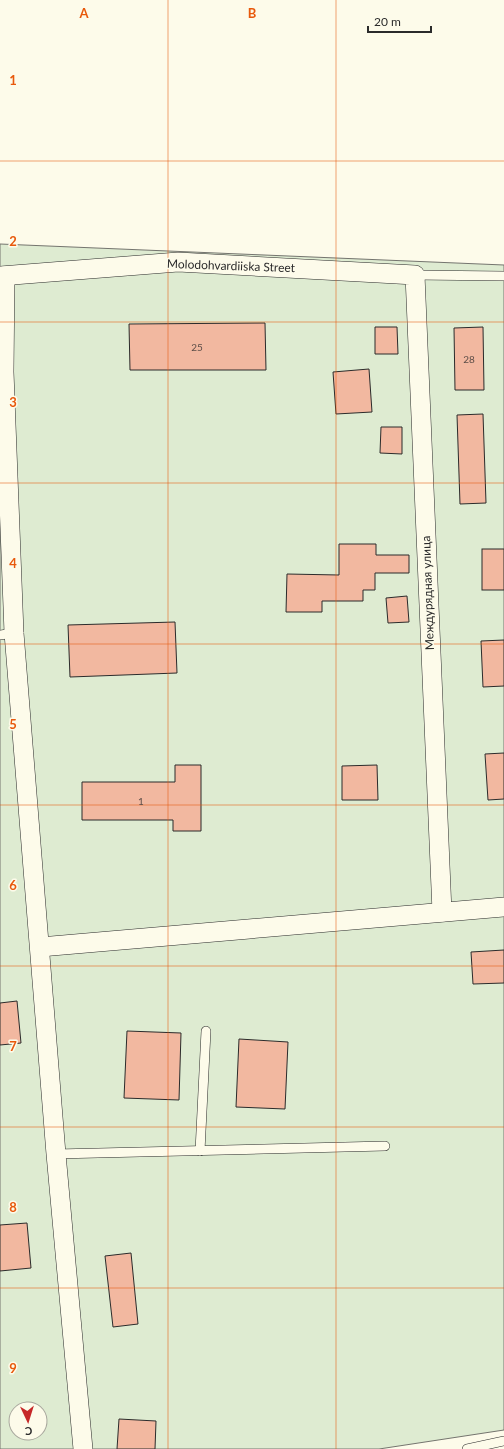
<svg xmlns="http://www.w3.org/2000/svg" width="504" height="1449" viewBox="0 0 504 1449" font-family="Lato,sans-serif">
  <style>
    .green { fill: #deebd1; stroke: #74746e; fill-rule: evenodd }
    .building { fill: #f2b8a0; stroke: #2b2b2b }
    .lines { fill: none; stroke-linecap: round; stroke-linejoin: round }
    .lane-casing { stroke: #2b2b2b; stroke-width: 10 }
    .street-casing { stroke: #2b2b2b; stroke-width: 20 }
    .lane { stroke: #fdfbea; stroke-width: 9 }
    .street { stroke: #fdfbea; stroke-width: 19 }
    .grid { fill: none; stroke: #e8590c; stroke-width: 1; stroke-opacity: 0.55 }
    .labels { text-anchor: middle; stroke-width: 3; stroke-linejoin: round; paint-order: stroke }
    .number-label { font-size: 10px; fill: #5d4e48 }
    .street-label { font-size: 12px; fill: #2b2b2b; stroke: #fdfbea }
    .grid-label { font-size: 13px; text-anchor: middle; font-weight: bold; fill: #e8590c; stroke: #fdfbea; stroke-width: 3; stroke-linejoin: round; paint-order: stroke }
  </style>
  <rect width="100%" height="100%" fill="#fdfbea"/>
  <path class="green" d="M0,244L504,265V1430L379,1449H0ZM16,1409H40V1433H16Z"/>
  <g class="building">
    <polygon points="265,323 266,370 130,370 129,324"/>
    <polygon points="375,327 397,327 398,354 375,354"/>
    <polygon points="483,327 484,390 455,390 454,328"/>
    <polygon points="369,369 372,412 336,414 333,372"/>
    <polygon points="483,414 486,503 460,504 457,415"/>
    <polygon points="381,427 402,427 402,454 380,453"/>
    <polygon points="339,544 376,544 376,555 409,555 409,573 375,573 375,590 363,590 363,601 322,601 322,612 286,612 287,574 339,575"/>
    <rect x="482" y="549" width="22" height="41"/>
    <polygon points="407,596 409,622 388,623 386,598"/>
    <polygon points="175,622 177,673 70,677 68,625"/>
    <polygon points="504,640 504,686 483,687 481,641"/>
    <polygon points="504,753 504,799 488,800 485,754"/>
    <polygon points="175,765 201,765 201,831 173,831 173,820 82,820 82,782 175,782"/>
    <polygon points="377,765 378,800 342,800 342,766"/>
    <polygon points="504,950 504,983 473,984 471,952"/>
    <polygon points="17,1001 21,1043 0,1045 0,1003"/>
    <polygon points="127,1031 181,1033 179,1100 124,1098"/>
    <polygon points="239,1039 288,1042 285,1109 236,1107"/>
    <polygon points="27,1223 31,1268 0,1271 0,1225"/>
    <polygon points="131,1253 138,1324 113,1327 105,1256"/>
    <polygon points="119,1419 156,1421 155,1449 117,1449"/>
  </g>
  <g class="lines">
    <defs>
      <g id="lane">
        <polyline points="415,275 504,276"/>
        <polyline points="0,635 14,633"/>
        <polyline points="200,1151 206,1031"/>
        <polyline points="56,1154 385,1146"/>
        <polyline points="467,1449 504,1441"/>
      </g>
      <g id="street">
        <polyline points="0,276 178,262 415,275 442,912"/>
        <polyline points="5,276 4,372 14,633 56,1154 83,1449"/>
        <polyline points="40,947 504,907"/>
      </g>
    </defs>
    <use href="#lane" class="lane-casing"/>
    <use href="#street" class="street-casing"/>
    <use href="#lane" class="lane"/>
    <use href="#street" class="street"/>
  </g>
  <path class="grid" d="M168,0V1449M336,0V1449M0,161H504M0,322H504M0,483H504M0,644H504M0,805H504M0,966H504M0,1127H504M0,1288H504"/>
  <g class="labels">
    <g class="number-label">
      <text x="197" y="351">25</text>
      <text x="469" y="363">28</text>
      <text x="141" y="805">1</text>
    </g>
    <g class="street-label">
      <text transform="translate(231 266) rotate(2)" y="4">Molodohvardiiska Street</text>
      <text transform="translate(428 593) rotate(-92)" y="4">Междурядная улица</text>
    </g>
  </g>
  <g class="grid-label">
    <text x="84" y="18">A</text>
    <text x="252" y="18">B</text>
    <text x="13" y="85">1</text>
    <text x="13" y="246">2</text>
    <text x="13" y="407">3</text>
    <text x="13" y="568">4</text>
    <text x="13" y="729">5</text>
    <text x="13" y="890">6</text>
    <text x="13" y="1051">7</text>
    <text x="13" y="1212">8</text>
    <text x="13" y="1373">9</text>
  </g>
  <g transform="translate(28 1421) rotate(176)"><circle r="19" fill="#fdfbea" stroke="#a9a89e"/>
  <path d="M0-3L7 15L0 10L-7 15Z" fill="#c62828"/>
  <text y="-6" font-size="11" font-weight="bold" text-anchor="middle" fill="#2b2b2b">С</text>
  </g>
  <path d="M368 26v6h63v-6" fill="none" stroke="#2b2b2b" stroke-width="2"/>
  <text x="374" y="26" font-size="12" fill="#2b2b2b" stroke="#fdfbea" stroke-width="3" paint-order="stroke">20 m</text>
</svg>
